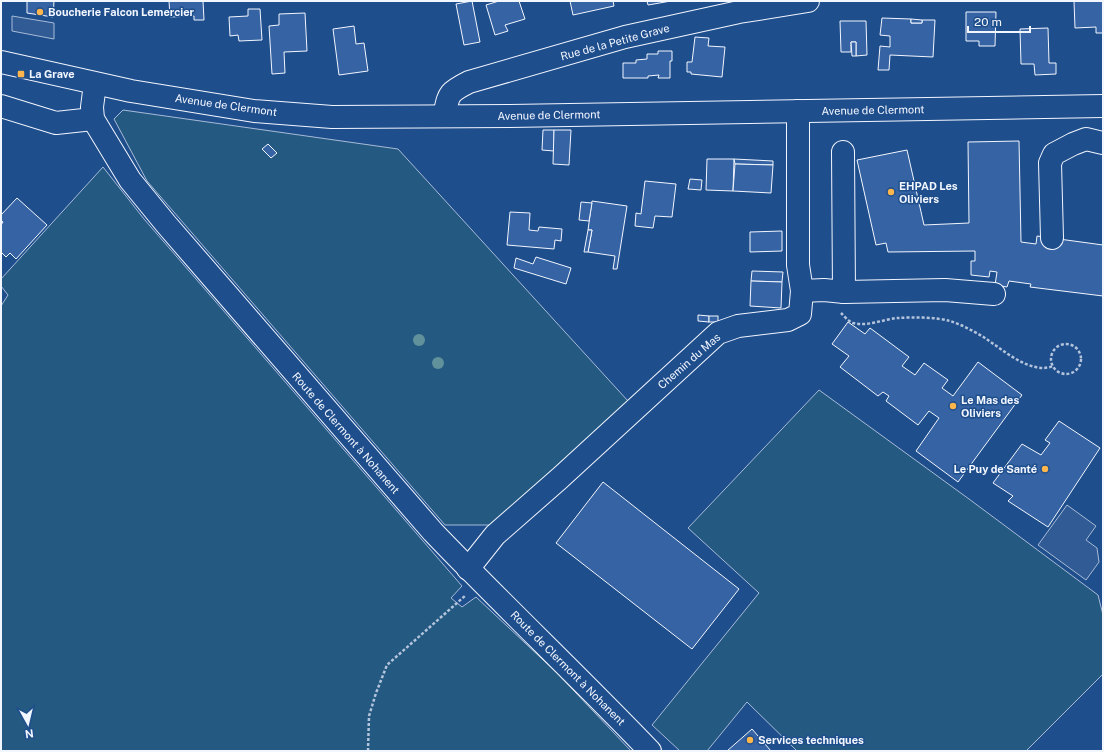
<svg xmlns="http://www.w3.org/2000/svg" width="1104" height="752" viewBox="0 0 1104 752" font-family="'Public Sans',sans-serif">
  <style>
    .green { fill: #245a82; stroke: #a8bbd7 }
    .parking { fill: #305b95; stroke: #a8bbd7 }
    .building { fill: #3563a3; stroke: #f2f6ff }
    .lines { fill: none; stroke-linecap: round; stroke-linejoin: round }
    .minor-casing { stroke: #f2f6ff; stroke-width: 24 }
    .major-casing { stroke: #f2f6ff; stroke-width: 24 }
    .path { stroke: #b3c4dc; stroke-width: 2.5; stroke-dasharray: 3 2; stroke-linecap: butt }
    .minor { stroke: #1f4e8c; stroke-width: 22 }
    .major { stroke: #1f4e8c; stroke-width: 22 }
    .tree { fill: #61919a }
    .poi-dot { fill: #ffb74d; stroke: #1f4e8c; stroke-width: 1.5 }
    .labels { text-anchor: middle; stroke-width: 3; stroke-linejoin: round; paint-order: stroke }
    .poi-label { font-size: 11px; font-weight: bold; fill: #f2f6ff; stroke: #1f4e8c; text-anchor: start }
    .street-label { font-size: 11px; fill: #f2f6ff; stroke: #1f4e8c }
  </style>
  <rect width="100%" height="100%" fill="#1f4e8c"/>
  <g class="green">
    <polygon points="123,110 398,149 628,401 494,525 445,525 147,181 114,119"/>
    <polygon points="103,167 144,219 462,586 451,598 462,607 476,597 557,673 631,751 1,751 1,306 8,295 1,286 1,279"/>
    <polygon points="819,390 969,499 1098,595 1103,615 1103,674 1026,751 797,751 747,702 707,751 680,751 652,725 759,593 688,528"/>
  </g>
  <g class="parking">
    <polygon points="12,16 54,23 54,39 12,31"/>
    <polygon points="1067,505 1096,526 1086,540 1097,548 1099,562 1086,580 1038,545"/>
  </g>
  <g class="building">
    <polygon points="27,1 54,1 53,17 27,13"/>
    <polygon points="169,1 203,1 204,20 194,20 194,16 170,17"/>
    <polygon points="472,1 480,42 464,45 456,4"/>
    <polygon points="499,1 519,1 525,19 505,25 508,31 495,35 486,5"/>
    <polygon points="570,1 613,1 614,6 573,15"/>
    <polygon points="647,1 671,1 648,5"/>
    <polygon points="1074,1 1103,1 1103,33 1096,33 1096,27 1075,28"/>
    <polygon points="248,9 260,9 262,40 239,41 238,35 230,36 229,17 248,16"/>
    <polygon points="966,12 996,12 995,46 979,46 979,41 966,41"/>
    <polygon points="305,13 307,51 284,52 285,73 272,74 269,26 279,25 279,14"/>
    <polygon points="882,18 911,19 911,23 922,23 922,20 935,20 933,57 890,55 889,70 878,70 880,46 890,47 890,36 880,35"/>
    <polygon points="911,19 922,20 922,23 911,23"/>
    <polygon points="840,21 866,21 867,55 856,56 856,42 851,42 851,52 841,52"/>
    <polygon points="354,26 356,44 364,43 368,71 339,75 333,29"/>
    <polygon points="1048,28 1049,63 1056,63 1056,74 1035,75 1034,64 1021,64 1020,29"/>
    <polygon points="695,37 709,38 708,46 725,47 722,77 691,74 691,72 687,72 687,62 692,62"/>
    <polygon points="851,42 856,42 856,56 852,56"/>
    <polygon points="658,51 672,51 672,61 670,61 670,78 658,78 659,75 648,76 648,78 623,78 623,63 636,63 636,60 647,59 647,54 658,54"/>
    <polygon points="543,130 554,130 554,151 542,150"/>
    <polygon points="554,130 571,130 569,165 553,164"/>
    <polygon points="1019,141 1021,242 1036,244 1037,236 1103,245 1103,296 1030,287 1031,284 1009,281 1007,287 995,285 997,272 990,271 989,277 971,275 971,261 975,261 975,251 888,252 886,243 876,245 857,160 907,150 924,225 969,223 968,142"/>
    <polygon points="268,144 277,153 271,158 262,149"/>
    <polygon points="707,159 734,159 733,191 706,190"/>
    <polygon points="734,159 773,161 773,165 735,164"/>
    <polygon points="735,164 773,165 771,193 733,191"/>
    <polygon points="690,179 702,180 701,190 688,189"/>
    <polygon points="645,181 676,184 672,217 655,216 653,228 635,226 636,213 641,214"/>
    <polygon points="17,198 47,225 16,259 10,253 6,257 1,252 1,225 3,222 1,220 1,215"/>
    <polygon points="592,201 627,206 617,269 613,269 615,256 588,252 592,230 588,230"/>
    <polygon points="581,202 592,203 589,221 579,220"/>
    <polygon points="510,212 530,213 529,230 538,231 539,227 562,229 561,241 555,240 554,249 507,245"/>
    <polygon points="588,230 592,230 588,252 584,252"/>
    <polygon points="782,231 782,251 750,252 750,232"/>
    <polygon points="536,257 571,268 566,284 514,268 516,258 533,264"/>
    <polygon points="752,271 783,272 782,282 751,281"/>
    <polygon points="751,281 782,282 781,308 750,306"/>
    <polygon points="698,315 709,316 709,322 698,321"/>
    <rect x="709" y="316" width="9" height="6"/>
    <polygon points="848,322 865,334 870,328 909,357 902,366 915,375 924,363 948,380 942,388 953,396 978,362 1022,395 958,482 916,451 939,418 929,411 918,425 886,401 889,396 883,392 878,396 840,367 849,356 832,344"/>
    <polygon points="1059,421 1100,448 1048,527 1008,501 1013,496 993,483 1022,444 1041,455 1050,443 1045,440"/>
    <polygon points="603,482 739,589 692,649 556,543"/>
    <polygon points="752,729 771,751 727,751"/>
  </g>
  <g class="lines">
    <defs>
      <g id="minor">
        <path d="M95,84L92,107L93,119L130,180L166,224L433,532C504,606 579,677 650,751"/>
        <polyline points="1,106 56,123 93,119"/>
        <path d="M444,116C449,94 447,93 469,82L625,37L739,12L808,1"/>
        <polyline points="843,152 844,292"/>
        <polyline points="1052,238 1050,163 1054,154 1073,144 1086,139 1103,143"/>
        <polyline points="802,291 824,290 844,292 945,290 994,294"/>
        <polyline points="468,569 495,535 560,478 718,333 738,326 788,320 800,314 802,291 798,265 798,111"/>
      </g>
      <polyline id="major" points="1,62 131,91 254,111 332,117 510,116 1103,106"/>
    </defs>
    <use href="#minor" class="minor-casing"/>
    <use href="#major" class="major-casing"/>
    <g class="path">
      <path d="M841,313C844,316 848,321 853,323C867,327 884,319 898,318C913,317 936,317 950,321C962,325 974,331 985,338C1003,350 1031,375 1053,366"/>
      <circle cx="1066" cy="359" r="15"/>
      <polyline points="368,751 369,716 376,693 387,665 466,595"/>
    </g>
    <use href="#minor" class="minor"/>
    <use href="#major" class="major"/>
  </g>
  <g class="tree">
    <circle cx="419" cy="340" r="6"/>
    <circle cx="438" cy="363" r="6"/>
  </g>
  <g class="poi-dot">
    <circle cx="40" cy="12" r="4"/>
    <rect x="17" y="70" width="8" height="8" rx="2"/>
    <circle cx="891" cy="192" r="4"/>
    <circle cx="953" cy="406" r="4"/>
    <circle cx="1045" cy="469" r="4"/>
    <circle cx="750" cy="740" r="4"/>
  </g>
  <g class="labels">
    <g class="poi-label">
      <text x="48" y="16">Boucherie Falcon Lemercier</text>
      <text x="29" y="78">La Grave</text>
      <text x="899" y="190">EHPAD Les<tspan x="899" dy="13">Oliviers</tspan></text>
      <text x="961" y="404">Le Mas des<tspan x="961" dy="13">Oliviers</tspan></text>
      <text x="1037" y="473" text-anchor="end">Le Puy de Santé</text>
      <text x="758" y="744">Services techniques</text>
    </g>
    <g class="street-label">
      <text transform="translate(615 42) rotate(-15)" y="4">Rue de la Petite Grave</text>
      <text transform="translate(226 105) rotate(8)" y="4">Avenue de Clermont</text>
      <text transform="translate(873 110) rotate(-1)" y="4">Avenue de Clermont</text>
      <text transform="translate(549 115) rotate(-1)" y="4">Avenue de Clermont</text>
      <text transform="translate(689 361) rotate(-41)" y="4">Chemin du Mas</text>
      <text transform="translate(346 433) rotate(49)" y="4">Route de Clermont à Nohanent</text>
      <text transform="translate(568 668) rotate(45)" y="4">Route de Clermont à Nohanent</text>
    </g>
  </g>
  <rect width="1104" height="752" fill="none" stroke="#f2f6ff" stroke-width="4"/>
  <g transform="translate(28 724) rotate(172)" stroke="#1f4e8c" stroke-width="3" paint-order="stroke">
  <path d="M0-3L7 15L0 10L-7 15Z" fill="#f2f6ff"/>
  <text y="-6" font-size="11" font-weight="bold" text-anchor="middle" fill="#f2f6ff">N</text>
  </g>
  <path d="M968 26v6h62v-6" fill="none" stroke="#f2f6ff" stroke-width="2"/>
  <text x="974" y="26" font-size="12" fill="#f2f6ff" stroke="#1f4e8c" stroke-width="3" paint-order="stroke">20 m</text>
</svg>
